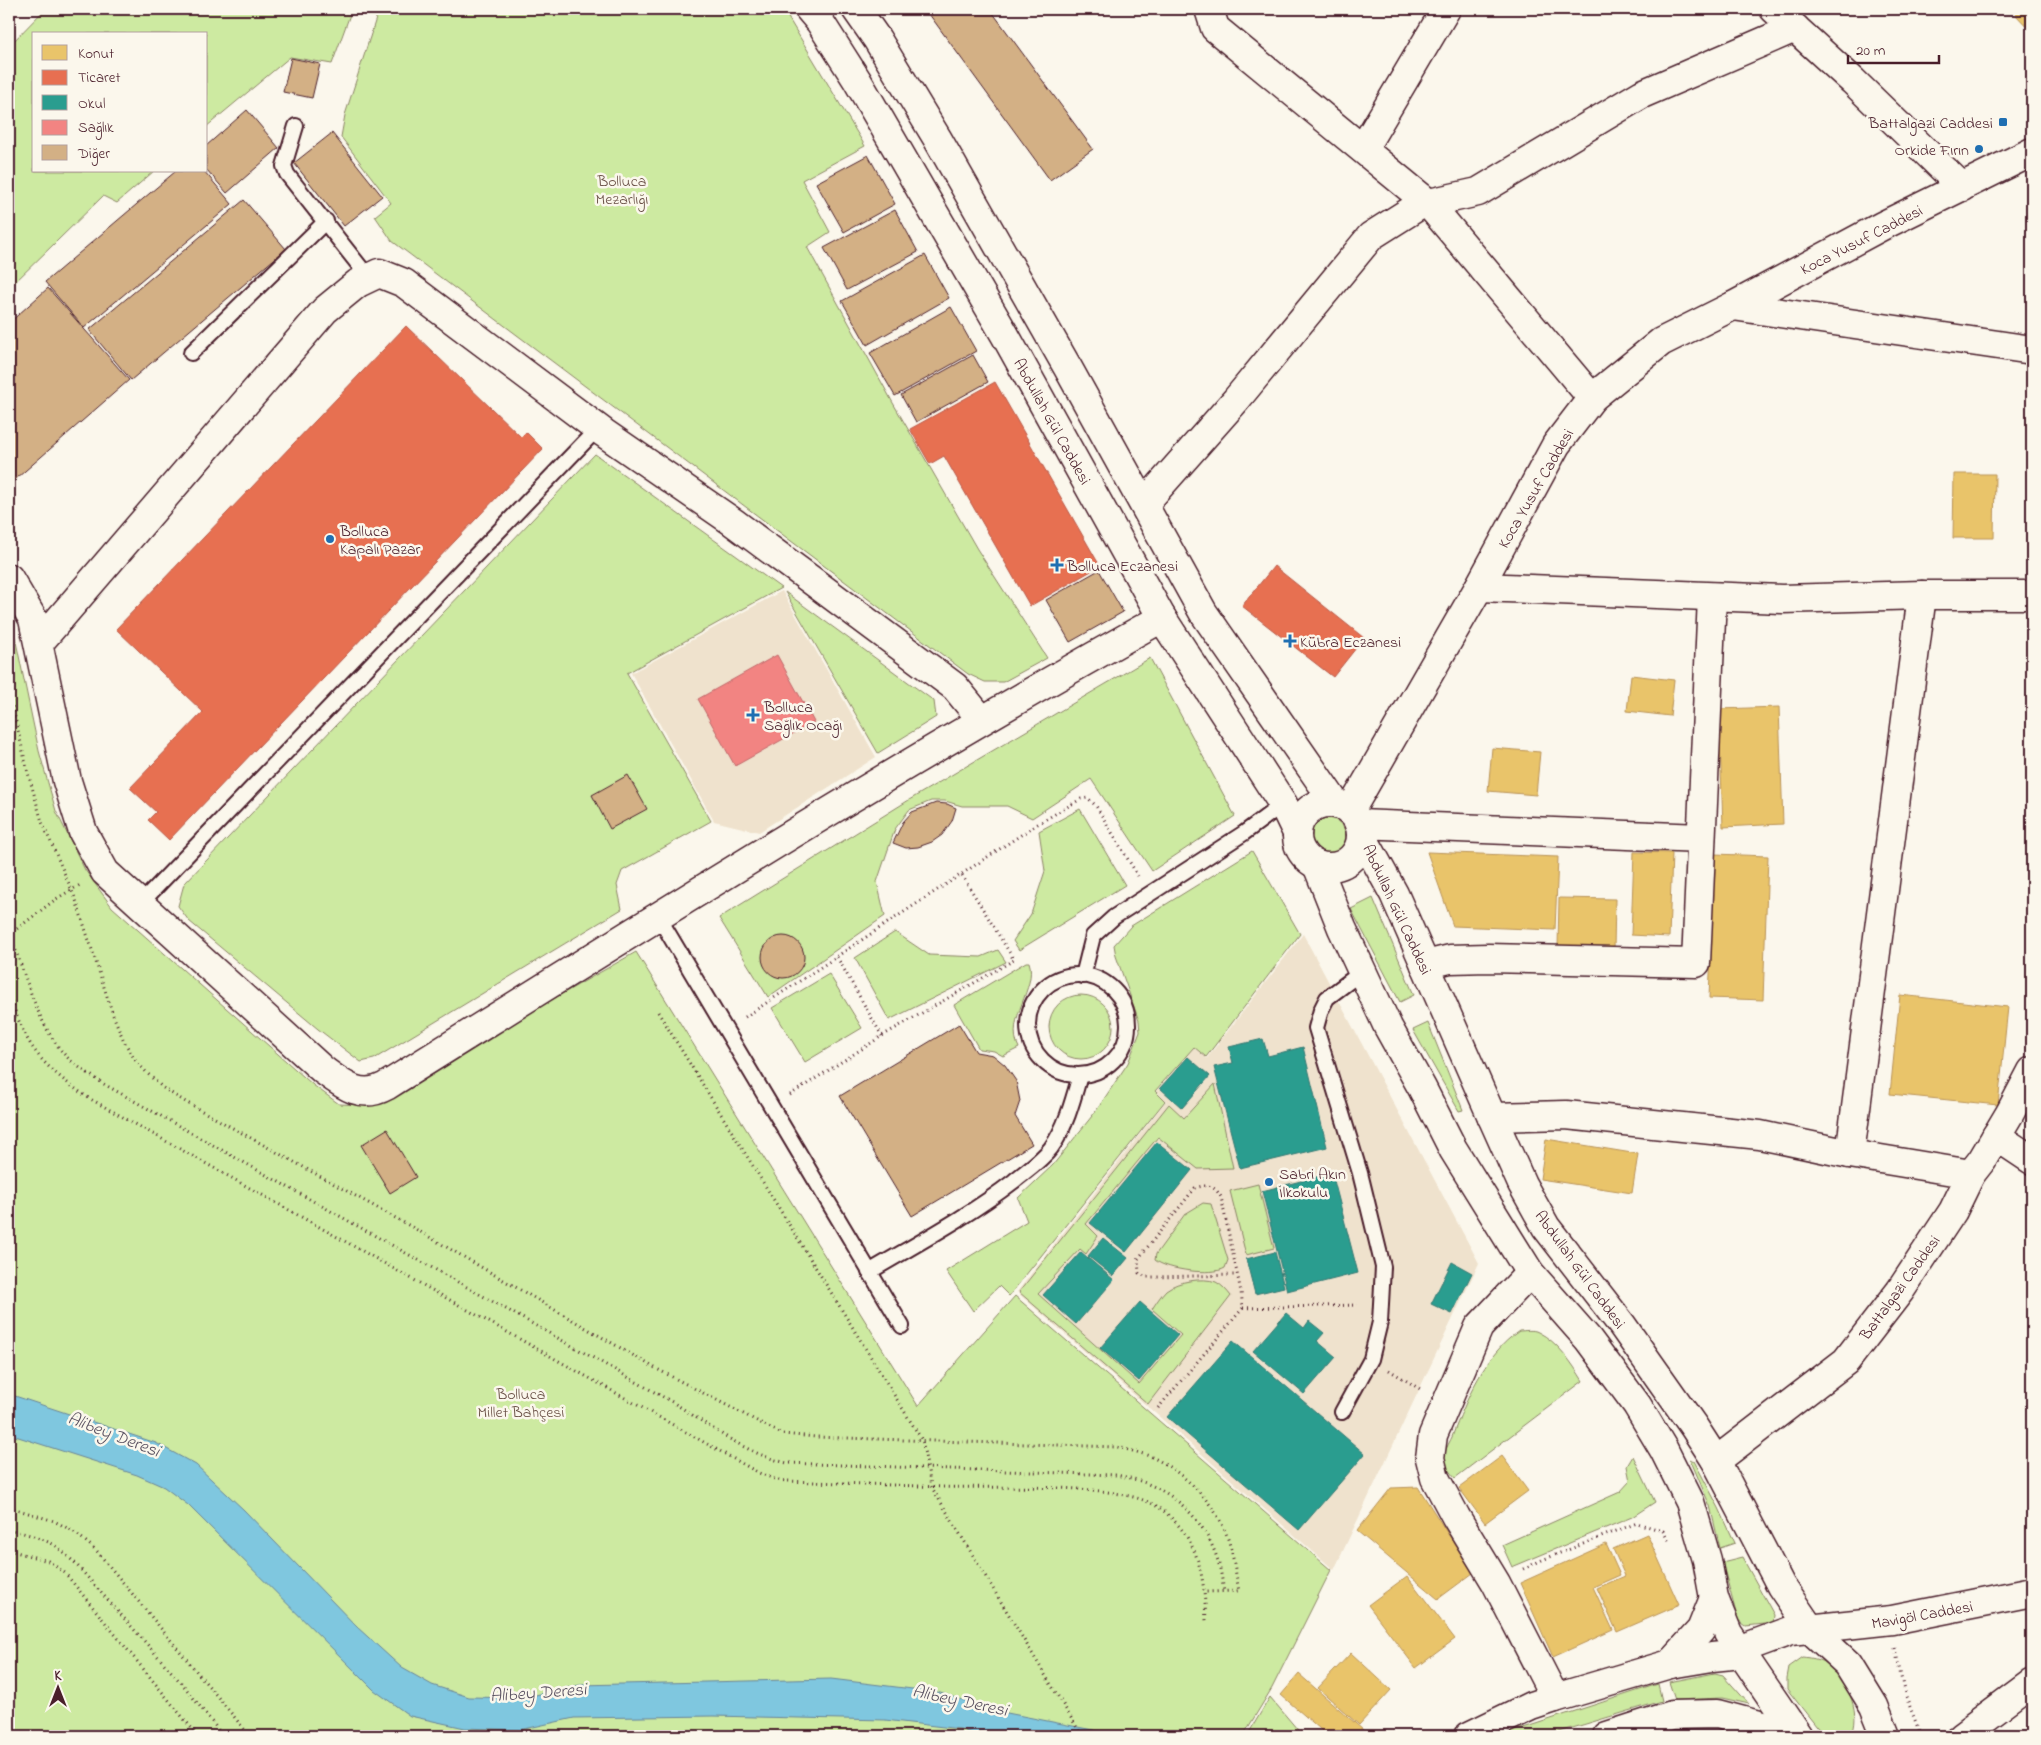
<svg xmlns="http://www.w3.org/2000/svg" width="2041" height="1745" viewBox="0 0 2041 1745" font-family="'Indie Flower',sans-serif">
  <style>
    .built { fill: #efe2cd }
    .green { fill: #cdeaa1; stroke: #8c8466 }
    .water { fill: #7fc7df; stroke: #6a8497 }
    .homes { fill: #e9c46a; stroke: #b99257 }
    .shops { fill: #e76f51; stroke: #b85746 }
    .schools { fill: #2a9d8f; stroke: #347771 }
    .health { fill: #f28482; stroke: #c06668 }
    .building { fill: #d3b085; stroke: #4a1f2b }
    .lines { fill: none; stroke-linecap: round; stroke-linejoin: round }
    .service-casing { stroke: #4a1f2b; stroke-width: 18 }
    .minor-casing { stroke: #4a1f2b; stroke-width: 31 }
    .tertiary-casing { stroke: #4a1f2b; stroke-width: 31 }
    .secondary-casing { stroke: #4a1f2b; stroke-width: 31 }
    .path { stroke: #4a1f2b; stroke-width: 3; stroke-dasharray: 1 4; stroke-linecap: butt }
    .service { stroke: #fbf7ec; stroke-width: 14 }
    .minor { stroke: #fbf7ec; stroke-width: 28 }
    .tertiary { stroke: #fbf7ec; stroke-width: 28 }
    .secondary { stroke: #fbf7ec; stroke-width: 28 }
    .poi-dot { fill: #1f6fb2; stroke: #fbf7ec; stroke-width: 2 }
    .labels { text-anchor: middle; stroke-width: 5; stroke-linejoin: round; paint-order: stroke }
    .poi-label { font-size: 16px; fill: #4a1f2b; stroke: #fbf7ec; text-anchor: start }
    .park-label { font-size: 16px; fill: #6b5248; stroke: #fbf7ec }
    .street-label { font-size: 16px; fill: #4a1f2b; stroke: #fbf7ec }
    .water-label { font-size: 18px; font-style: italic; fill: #5a5161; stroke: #fbf7ec }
  </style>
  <rect width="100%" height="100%" fill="#fbf7ec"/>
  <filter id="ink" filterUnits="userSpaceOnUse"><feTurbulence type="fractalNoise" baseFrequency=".02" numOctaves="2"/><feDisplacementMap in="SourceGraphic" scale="10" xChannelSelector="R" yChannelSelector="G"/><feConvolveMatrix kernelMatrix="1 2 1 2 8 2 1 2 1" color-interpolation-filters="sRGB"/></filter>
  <g filter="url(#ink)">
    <g class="built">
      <polygon points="782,591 876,757 759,832 714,821 631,673"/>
      <polygon points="1303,934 1479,1263 1334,1570 1017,1292 1166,1101 1156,1091 1194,1047 1207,1058"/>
    </g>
    <g class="green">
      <polygon points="45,9 352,9 332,64 290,57 206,127 206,34 34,34 34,171 154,171 117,203 103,196 9,288 9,46"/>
      <polygon points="379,9 783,9 865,146 802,180 830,232 807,247 893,403 977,549 1047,658 1003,682 985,682 968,674 392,241 375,216 391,203 341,137 345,115"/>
      <polygon points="595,454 781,588 627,673 711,821 622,871 617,885 622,909 374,1059 361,1062 318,1029 189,921 178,906 184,884"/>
      <polygon points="785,592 934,701 936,717 878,753"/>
      <polygon points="9,626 15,637 39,751 56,811 85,870 112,907 313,1085 339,1104 366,1105 636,952 918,1406 1015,1296 1331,1570 1272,1688 1243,1736 9,1736"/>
      <polygon points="1150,658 1235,816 1152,871 1091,779 1032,818 1007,806 962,806 945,801 931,801 909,810 895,829 877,882 885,916 768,997 719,918 909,800"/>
      <polygon points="1080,809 1125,885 1019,950 1013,941 1031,914 1045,871 1039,831"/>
      <circle cx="1327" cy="837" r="19"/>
      <polygon points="1252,851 1300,934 1206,1057 1194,1047 1155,1091 1165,1101 1009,1296 999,1286 973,1311 946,1271 1027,1221 1018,1198 1053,1165 1096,1111 1128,1063 1140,1032 1139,1021 1116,956 1114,945 1131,926"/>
      <polygon points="1373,898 1414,995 1400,1002 1351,909"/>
      <polygon points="895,932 929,955 981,957 998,950 1006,962 889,1020 855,958"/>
      <path d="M1026,962H1029C1038,987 1004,1020 1019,1048L1003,1056L994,1051L979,1049L954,1005Z"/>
      <polygon points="829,974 862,1028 805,1062 772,1008"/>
      <circle cx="1081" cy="1027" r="32"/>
      <polygon points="1428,1023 1463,1110 1459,1111 1413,1030"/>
      <path d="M1215,1084L1233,1168L1198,1169L1158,1137L1086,1224L1098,1236L1086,1254L1080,1249L1038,1294L1139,1384L1181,1335L1152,1309C1156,1303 1161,1295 1166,1290C1178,1281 1203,1277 1216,1282C1222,1285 1227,1291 1231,1296L1148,1404L1019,1292L1169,1104L1184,1118Z"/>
      <polygon points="1258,1184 1274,1248 1246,1255 1230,1191"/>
      <path d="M1203,1203L1211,1204L1228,1260L1225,1268C1212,1276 1167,1270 1155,1260L1156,1254L1185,1214Z"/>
      <path d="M1519,1331C1524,1331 1533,1329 1538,1332C1558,1342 1572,1363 1583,1381L1455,1478C1450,1472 1444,1466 1444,1458C1444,1452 1449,1443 1452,1437C1466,1400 1485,1354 1519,1331Z"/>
      <polygon points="1633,1456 1655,1502 1632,1517 1512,1567 1502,1545 1620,1492 1630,1481 1627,1466"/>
      <polygon points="1690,1459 1694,1461 1719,1508 1735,1543 1720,1548 1710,1506"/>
      <polygon points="1742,1557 1774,1615 1773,1623 1746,1626 1738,1620 1722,1562"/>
      <path d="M1803,1657C1813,1658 1824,1660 1832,1668C1848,1683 1862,1715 1851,1736H1824L1787,1689V1678L1789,1667Z"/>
      <polygon points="1715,1673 1723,1675 1749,1704 1722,1698 1675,1700 1669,1682"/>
      <polygon points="1658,1684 1662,1701 1546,1736 1499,1736"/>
      <polygon points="1270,1697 1303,1736 1247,1736"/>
    </g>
    <polygon class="water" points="9,1394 156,1443 196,1465 244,1510 357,1627 402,1668 432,1685 469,1697 522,1698 580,1685 831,1679 937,1692 1002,1712 1123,1736 979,1736 960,1729 885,1720 713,1716 574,1718 520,1730 465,1728 410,1716 374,1690 188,1505 164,1487 137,1475 9,1434"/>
    <g class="homes">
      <polygon points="2020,9 2032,9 2032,32 2015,14"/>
      <polygon points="1954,474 1995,474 1994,538 1953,538"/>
      <polygon points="1631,675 1674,680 1670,716 1627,711"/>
      <polygon points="1779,707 1783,824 1723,827 1719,709"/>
      <polygon points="1492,748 1540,752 1536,795 1488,791"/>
      <polygon points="1427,852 1558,857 1555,930 1453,926"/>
      <polygon points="1634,852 1672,853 1669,937 1631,935"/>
      <polygon points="1715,854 1768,856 1763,1000 1709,998"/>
      <polygon points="1559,898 1615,899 1614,949 1558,947"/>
      <polygon points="1900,995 2008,1007 1998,1105 1890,1094"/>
      <polygon points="1546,1139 1638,1154 1632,1193 1540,1179"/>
      <polygon points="1502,1456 1528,1491 1485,1523 1459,1488"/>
      <polygon points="1418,1487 1473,1573 1438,1599 1357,1531 1391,1488"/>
      <polygon points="1647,1534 1679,1605 1617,1632 1597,1588 1625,1576 1613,1549"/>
      <polygon points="1606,1544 1620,1575 1593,1587 1613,1630 1553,1657 1520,1583"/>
      <polygon points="1407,1576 1455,1639 1416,1668 1368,1605"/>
      <polygon points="1351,1653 1391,1690 1359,1725 1318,1688"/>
      <polygon points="1299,1674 1363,1730 1358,1736 1328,1736 1281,1695"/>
    </g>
    <g class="shops">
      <polygon points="406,326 521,437 526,432 543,449 169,840 148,820 156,812 130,788 203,712 116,629"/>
      <polygon points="995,382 1100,566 1030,606 944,456 930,464 910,429"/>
      <polygon points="1274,566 1364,638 1333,677 1242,606"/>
    </g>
    <g class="schools">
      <polygon points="1263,1039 1268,1056 1303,1047 1327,1147 1240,1168 1214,1067 1233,1063 1229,1047"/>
      <polygon points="1188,1057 1210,1076 1182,1108 1160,1088"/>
      <polygon points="1157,1142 1192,1170 1126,1252 1090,1223"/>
      <polygon points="1332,1173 1358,1273 1287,1291 1262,1191"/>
      <polygon points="1103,1238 1128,1258 1113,1276 1088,1256"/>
      <polygon points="1081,1252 1114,1280 1076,1324 1043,1295"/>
      <polygon points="1275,1252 1284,1287 1255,1294 1246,1259"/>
      <polygon points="1452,1262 1472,1273 1452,1314 1431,1304"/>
      <polygon points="1140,1302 1178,1335 1139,1381 1100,1348"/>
      <polygon points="1286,1313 1304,1328 1309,1321 1324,1333 1317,1341 1336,1357 1304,1394 1253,1351"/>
      <polygon points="1233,1341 1365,1454 1299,1530 1167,1417"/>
    </g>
    <polygon class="health" points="777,655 814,722 735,766 698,699"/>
    <g class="building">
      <polygon points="936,9 990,9 1093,149 1050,180 929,14"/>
      <polygon points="291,58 320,64 312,98 283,92"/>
      <polygon points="247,110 279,148 227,193 206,169 206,146"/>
      <polygon points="332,133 382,196 344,226 294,163"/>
      <polygon points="868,155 895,204 844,232 816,183"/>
      <polygon points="176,171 204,171 232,204 84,328 45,282"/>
      <polygon points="244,200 286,249 131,380 89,330"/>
      <polygon points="895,210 918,252 847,290 824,248"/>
      <polygon points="925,255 949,298 867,345 842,301"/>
      <polygon points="48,288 129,380 9,485 9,323"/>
      <polygon points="951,307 976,351 895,396 870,353"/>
      <polygon points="973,355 988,382 916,422 901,395"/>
      <polygon points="1099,570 1123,612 1070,642 1046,600"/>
      <polygon points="628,775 647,809 610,829 592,795"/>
      <polygon points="936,803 947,804 956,808 952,821 942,835 932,842 918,847 906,848 893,843 903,822 912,812"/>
      <circle cx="783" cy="957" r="21"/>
      <polygon points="959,1024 976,1052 993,1055 1005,1065 1016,1081 1020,1101 1015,1116 1032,1144 912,1216 840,1096"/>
      <polygon points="387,1129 416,1177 390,1193 361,1145"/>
    </g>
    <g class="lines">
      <defs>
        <g id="service">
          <polyline points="296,126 284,166 287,174 369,278"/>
          <polyline points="191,353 326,221"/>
          <polyline points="141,903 598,428"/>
          <polyline points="658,916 902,1326"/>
          <circle cx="1078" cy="1025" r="50"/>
          <polyline points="1083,976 1093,936 1114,917 1244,833 1283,804"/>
          <path d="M869,1272C918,1243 969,1216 1014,1181C1026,1171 1041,1161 1051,1148C1066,1127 1073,1100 1080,1075"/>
          <polyline points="1342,1412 1371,1359 1380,1322 1383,1267 1360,1173 1316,1028 1321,1010 1327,998 1363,971"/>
        </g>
        <g id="minor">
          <polyline points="1209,9 1215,28 1428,203 1592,398"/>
          <polyline points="1774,9 1853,81 1962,187"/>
          <polyline points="1363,149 1446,9"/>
          <polyline points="1733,306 2032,350"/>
          <polyline points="1144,504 1236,400 1371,236 1420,205 1478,192 1642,94 1795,28"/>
          <path d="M9,578L33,619L67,781L83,832L105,872L323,1070C343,1085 361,1100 386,1086C643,926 898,764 1162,618"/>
          <polyline points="1479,587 1782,599 1922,595 2032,595"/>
          <polyline points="39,643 325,310 358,283 379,273 404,283 604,433 733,522 955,687 981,719"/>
          <polyline points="1359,824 1701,838"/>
          <polyline points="1425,965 1450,959 1488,958 1696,963 1712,597"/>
          <polyline points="1492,1117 1566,1115 1760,1135 1850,1154 1971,1174"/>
          <polyline points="1996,1136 2032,1160"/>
          <polyline points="1850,1154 1922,595"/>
          <polyline points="1530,1273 1479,1327 1433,1435 1430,1458 1435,1478 1456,1517 1496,1583 1555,1698"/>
        </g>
        <g id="tertiary">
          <polyline points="809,9 820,22 857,80 1005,335 1162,618 1283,804 1297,833"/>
          <polyline points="856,9 877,39 937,138 1068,368 1203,612 1336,804"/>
          <circle cx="1329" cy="835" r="32"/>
          <polyline points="1350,811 1479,587 1556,445 1592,398 1661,342 1733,306 1882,226 2032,152"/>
          <polyline points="1361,834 1394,894 1492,1117 1522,1184 1546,1227 1622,1325 1694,1427 1716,1461 1781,1586 1811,1630"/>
          <polyline points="1317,865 1342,928 1388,1027 1422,1088 1453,1149 1530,1273 1588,1339 1637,1405 1664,1450 1690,1502 1707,1560 1714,1598 1719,1611 1728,1633 1742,1654"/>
          <polyline points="1716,1461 1846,1361 1900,1291 1953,1211 1971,1174 1982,1160 2010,1113 2032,1071"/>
          <polyline points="1670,1664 1701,1630 1714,1598"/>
        </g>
        <g id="secondary">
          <polyline points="1811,1630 1848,1664 1874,1706 1886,1736"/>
          <polyline points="1742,1654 1798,1736"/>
          <polyline points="1469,1736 1531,1706 1555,1698 1670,1664 1712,1657 1742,1654 1752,1645 1790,1631 1892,1620 2032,1592"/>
          <polyline points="1607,1736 1672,1715 1717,1714 1796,1735"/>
          <polyline points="1961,1736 2032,1683"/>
        </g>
      </defs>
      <use href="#service" class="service-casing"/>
      <use href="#minor" class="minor-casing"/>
      <use href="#tertiary" class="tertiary-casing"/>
      <use href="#secondary" class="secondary-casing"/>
      <g class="path">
        <path d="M9,692L28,773L42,822L76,900L113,1015L124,1041L135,1060L148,1074L163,1088L184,1101L419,1231L655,1368L782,1434L816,1437L1117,1447C1129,1450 1143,1453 1154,1458C1184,1473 1212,1500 1225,1531C1233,1550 1235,1571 1239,1591L1205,1592"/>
        <polyline points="9,935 56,899 80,885"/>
        <path d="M9,937L15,948C28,984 39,1026 65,1055C75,1066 90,1074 102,1083L674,1403C710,1426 746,1454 787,1463L1115,1475C1164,1482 1203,1513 1218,1561C1221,1571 1222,1581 1224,1591"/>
        <polyline points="837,957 882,1036"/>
        <path d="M9,992C25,1047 41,1065 87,1097L759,1473L777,1480L788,1481C840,1483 892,1485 944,1487C995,1489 1122,1480 1161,1509C1200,1539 1204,1576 1206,1621"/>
        <polyline points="658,1012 922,1440 931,1486 1082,1736"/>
        <polyline points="745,1017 1036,825 1081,799 1088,798 1096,806 1138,876"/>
        <polyline points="790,1095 882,1036 1014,960 962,875"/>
        <polyline points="1243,1308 1358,1305"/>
        <polyline points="1389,1370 1420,1389"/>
        <path d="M1158,1408L1243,1308L1241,1292L1221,1197C1214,1185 1208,1184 1195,1188L1138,1259L1139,1273L1146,1277H1155L1237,1275"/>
        <polyline points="9,1507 54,1521 73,1531 96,1550 250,1736"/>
        <polyline points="9,1529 37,1537 55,1545 75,1563 184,1686 223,1736"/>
        <polyline points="9,1550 48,1561 65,1573 198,1736"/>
        <polyline points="1523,1569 1542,1560 1637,1523 1663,1531 1669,1542"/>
        <polyline points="1895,1648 1904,1691 1921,1736"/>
      </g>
      <use href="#service" class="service"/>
      <use href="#minor" class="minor"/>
      <use href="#tertiary" class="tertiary"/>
      <use href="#secondary" class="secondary"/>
    </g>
  </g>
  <g class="poi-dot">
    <rect x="1998" y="117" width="10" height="10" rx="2.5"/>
    <circle cx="1979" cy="149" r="5"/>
    <circle cx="330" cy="539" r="5"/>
    <path d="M1054.5 557.5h5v5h5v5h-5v5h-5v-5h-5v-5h5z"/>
    <path d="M1287.5 633.5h5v5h5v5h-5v5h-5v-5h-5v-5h5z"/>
    <path d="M750.5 707.5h5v5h5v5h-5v5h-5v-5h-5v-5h5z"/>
    <circle cx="1269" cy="1182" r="5"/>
  </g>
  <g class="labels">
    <g class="poi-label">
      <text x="1993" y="128" text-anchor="end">Battalgazi Caddesi</text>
      <text x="1969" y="155" text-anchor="end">Orkide Fırın</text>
      <text x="340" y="536">Bolluca<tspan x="340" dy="18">Kapalı Pazar</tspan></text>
      <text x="1067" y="571">Bolluca Eczanesi</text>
      <text x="1300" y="647">Kübra Eczanesi</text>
      <text x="764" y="712">Bolluca<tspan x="764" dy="18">Sağlık Ocağı</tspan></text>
      <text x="1279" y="1179">Sabri Akın<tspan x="1279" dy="18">İlkokulu</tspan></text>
    </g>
    <g class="park-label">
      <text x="622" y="186">Bolluca<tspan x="622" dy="18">Mezarlığı</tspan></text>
      <text x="521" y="1399">Bolluca<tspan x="521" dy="18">Millet Bahçesi</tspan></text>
    </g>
    <g class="street-label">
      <text transform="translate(1861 239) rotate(-27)" y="6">Koca Yusuf Caddesi</text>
      <text transform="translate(1053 421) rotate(61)" y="6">Abdullah Gül Caddesi</text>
      <text transform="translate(1535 488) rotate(-60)" y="6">Koca Yusuf Caddesi</text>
      <text transform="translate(1398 909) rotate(65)" y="6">Abdullah Gül Caddesi</text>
      <text transform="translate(1581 1269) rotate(54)" y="6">Abdullah Gül Caddesi</text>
      <text transform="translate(1899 1287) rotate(-54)" y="6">Battalgazi Caddesi</text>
      <text transform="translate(1922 1614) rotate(-10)" y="6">Mavigöl Caddesi</text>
    </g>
    <g class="water-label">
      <text transform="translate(114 1434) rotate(21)" y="6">Alibey Deresi</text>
      <text transform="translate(538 1692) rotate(-4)" y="6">Alibey Deresi</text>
      <text transform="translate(960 1700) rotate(12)" y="6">Alibey Deresi</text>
    </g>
  </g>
  <rect width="2041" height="1745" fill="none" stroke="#fbf7ec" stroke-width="30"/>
  <rect x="15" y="15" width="2011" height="1715" fill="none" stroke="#4a1f2b" stroke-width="2" filter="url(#ink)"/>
  <rect x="32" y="32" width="175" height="140" fill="#fbf7ec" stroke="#b4a19f"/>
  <rect x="42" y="45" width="25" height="15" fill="#e9c46a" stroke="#b4a19f"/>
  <text x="78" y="58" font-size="15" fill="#4a1f2b">Konut</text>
  <rect x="42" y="70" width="25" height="15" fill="#e76f51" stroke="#b4a19f"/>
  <text x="78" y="82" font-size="15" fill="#4a1f2b">Ticaret</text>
  <rect x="42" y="95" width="25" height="15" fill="#2a9d8f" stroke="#b4a19f"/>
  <text x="78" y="108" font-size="15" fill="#4a1f2b">Okul</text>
  <rect x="42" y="120" width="25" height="15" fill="#f28482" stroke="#b4a19f"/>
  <text x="78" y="132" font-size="15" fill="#4a1f2b">Sağlık</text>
  <rect x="42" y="145" width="25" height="15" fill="#d3b085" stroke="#b4a19f"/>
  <text x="78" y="158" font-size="15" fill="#4a1f2b">Diğer</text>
  <g transform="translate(58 1688)" stroke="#fbf7ec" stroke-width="4" paint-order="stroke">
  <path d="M0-4L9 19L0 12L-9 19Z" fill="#4a1f2b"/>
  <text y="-8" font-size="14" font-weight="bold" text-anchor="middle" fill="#4a1f2b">K</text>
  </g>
  <path d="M1848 55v8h91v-8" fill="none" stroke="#4a1f2b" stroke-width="2.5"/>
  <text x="1856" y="55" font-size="15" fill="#4a1f2b" stroke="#fbf7ec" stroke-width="4" paint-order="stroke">20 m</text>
</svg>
